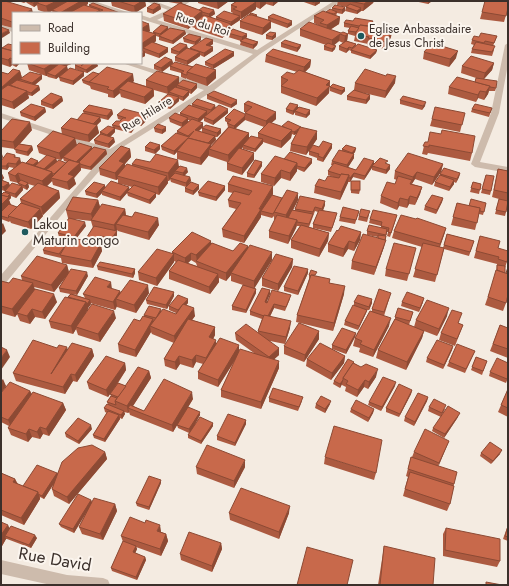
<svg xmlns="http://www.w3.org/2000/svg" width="509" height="586" viewBox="0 0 509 586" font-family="Jost,sans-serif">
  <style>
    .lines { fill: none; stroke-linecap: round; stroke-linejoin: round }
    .minor { fill: #cdbbac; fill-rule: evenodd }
    .wall { fill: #ac5a40; fill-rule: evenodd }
    .shaded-wall { fill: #8c4a34 }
    .building { fill: #c8694b; stroke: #8c4a34 }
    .poi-dot { fill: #1f5a5e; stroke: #fbf5ee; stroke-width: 1.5 }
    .labels { text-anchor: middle; stroke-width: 4; stroke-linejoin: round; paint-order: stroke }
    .far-street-label { font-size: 12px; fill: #3b302b; stroke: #fbf5ee }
    .far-poi-label { font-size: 12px; fill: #3b302b; stroke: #fbf5ee; text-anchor: start }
    .poi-label { font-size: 14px; fill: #3b302b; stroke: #fbf5ee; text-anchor: start }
    .near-street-label { font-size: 17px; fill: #3b302b; stroke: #fbf5ee }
  </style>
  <rect width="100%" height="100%" fill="#f4ebe1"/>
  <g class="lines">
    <g class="minor">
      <polygon points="84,1 94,1 130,13 120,13"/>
      <polygon points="145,1 154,1 173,8 184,1 191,1 176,11 157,20 257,50 334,1 341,1 260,54 213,91 118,150 78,195 4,285 1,286 1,275 106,153 1,118 1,113 110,149 204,90 122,63 133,63 209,86 253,54 141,19 141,15 150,18 168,10"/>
      <polygon points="1,25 13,28 13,32 1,29"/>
      <polygon points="508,43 508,64 499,113 480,162 508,167 508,173 475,167 471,164 491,113 505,45"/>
      <polygon points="1,560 67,575 103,578 108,580 110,585 51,585 1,574"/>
    </g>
  </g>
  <g class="wall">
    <polygon points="1,1 13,13 13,28 1,25"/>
    <polygon points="18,1 88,1 88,4 86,5 90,7 89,5 120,13 53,13 52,11 48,13 47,13 38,10 37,5 34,7 27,3 26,2 24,3"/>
    <polygon points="111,1 145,1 146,6 135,13 112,6"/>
    <polygon points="163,1 184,1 181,3 199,10 214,10 215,14 210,17 216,19 216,17 233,14 233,13 231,12 231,5 237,1 279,1 273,6 266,4 260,9 256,7 256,9 241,19 240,19 240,20 231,26 231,30 247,37 246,38 258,42 257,45 253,49 240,45 241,41 228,37 228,33 222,38 195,29 195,28 192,27 192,26 188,29 164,21 163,14 180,4"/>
    <polygon points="198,1 229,1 218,9 198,3"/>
    <polygon points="301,1 320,1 320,3 315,6"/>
    <polygon points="338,1 374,1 373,3 363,11 361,11 357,14 345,11 346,7 337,5"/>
    <polygon points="414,1 432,1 428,4"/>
    <polygon points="160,5 161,9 153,14 147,12 147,8"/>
    <polygon points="345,7 345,11 342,14 337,13 336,16 340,17 339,24 330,30 341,33 348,34 348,31 350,28 344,27 344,23 353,21 373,21 373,25 372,27 392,30 391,37 385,49 367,45 368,44 354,41 355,36 348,34 347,41 356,44 356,46 377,50 376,53 370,59 351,53 351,51 349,50 346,53 339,50 339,46 343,43 339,41 334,45 335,49 332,52 324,50 324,46 326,45 300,36 300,29 320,26 314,23 314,16 332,10 332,8"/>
    <polygon points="508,8 504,22 480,19 482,12"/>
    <polygon points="257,15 257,17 268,20 268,17 292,25 287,28 271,22 271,28 262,35 240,28 240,21"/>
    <polygon points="141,21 150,31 148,32 153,33 153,32 168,27 168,29 185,31 186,34 173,44 159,40 159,37 156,36 156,41 154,43 168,48 168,52 159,58 145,53 145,56 141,58"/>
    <polygon points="266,35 276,37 272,40 266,39"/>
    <polygon points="497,36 493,46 494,50 492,56 471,53 472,49 474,45 471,44 472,40 479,37"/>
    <polygon points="183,38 201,40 196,44 213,40 213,44 210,46 213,51 204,57 200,55 200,56 187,65 175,61 175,57 178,55 171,53 171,49 188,48 190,49 190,48 195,45 184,42"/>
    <polygon points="281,43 301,45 300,48 297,52 281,47"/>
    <polygon points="13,45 13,63 19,63 19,64 16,67 12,65 10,67 1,64 1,48"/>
    <polygon points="234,52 234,56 213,69 205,65 205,62"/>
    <polygon points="424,52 456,58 449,67 423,59"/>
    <polygon points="266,55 311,60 310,67 305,72 330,81 329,93 316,106 281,93 281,86 282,85 281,85 281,77 294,74 297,72 265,62"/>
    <polygon points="172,60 173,63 216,70 216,78 207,86 187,79 187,78 186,79 181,77 181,73 170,70 170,66 173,64 162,72 154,69 154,65"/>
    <polygon points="27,63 58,63 58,64 60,64 59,63 74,63 66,66 68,70 83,72 75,69 75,65 97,64 98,66 87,73 84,72 84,76 73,85 60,81 59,77 64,73 56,79 48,77 47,76 46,76 29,70"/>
    <polygon points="494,63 492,70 484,79 496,88 495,91 489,91 488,94 484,100 478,98 476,102 448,94 449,87 475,82 476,78 461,73 462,66"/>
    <polygon points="20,71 22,78 42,75 42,79 35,85 39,86 40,90 32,96 28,95 29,98 14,109 1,105 1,72 8,74"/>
    <polygon points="99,74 134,81 132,82 146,86 146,80 197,84 197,88 191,94 189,93 189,95 183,101 179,99 179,101 170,109 159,106 159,102 168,94 154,90 154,96 145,104 121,97 120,93 114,98 108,97 108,94 91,89 90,86 83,83 82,80"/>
    <polygon points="355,83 395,83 385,98 360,92 370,95 370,99 366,104 347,100 347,96 354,90"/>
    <polygon points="330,87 345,88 345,91 341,95 330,91"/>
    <polygon points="207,95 237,104 231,108 207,99"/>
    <polygon points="62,97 63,101 53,109 41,105 41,101"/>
    <polygon points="400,100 425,106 422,110 400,104"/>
    <path d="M248,101L276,119L271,123L282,127V126L317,139L306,155L290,151L291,144L296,134L294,135L292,134L291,138L281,148L263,142V143L255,152L243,149V147L241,149L254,153L242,175L227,170V162L209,156V155L201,165L177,159V152L174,155L162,150L161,146L177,133V131L190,120H188V122L182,127L170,122L169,118L180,115V113L192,106V104L216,108L228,113L213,125L204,121V118L200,122L203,123V127L199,131L202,132V128L221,129V133L217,137H215L216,140L211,145V146L228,127L227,123H228L225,121V118L245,114L246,112H244V104ZM245,120L264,127L258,133V138H249V133L235,128Z"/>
    <polygon points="298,105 298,108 310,110 310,114 306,118 295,115 295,112 293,115 286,112 286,109"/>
    <polygon points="45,108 46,112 35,121 21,116 20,112"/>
    <polygon points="492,108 489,117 471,112 472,109"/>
    <path d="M112,110L113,114L108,120L100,118L101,121L97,125L99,133L89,142L75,139L77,145L92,148L106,150L107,154L91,170L81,168V170L74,178L76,184L69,190L53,185L52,181L47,186L59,191L60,198L43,215L42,214L43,216L31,229L11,223L10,221L9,222L1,219V194L5,192V191L1,190V174H2L4,178L2,180L9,183L10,186L19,185L18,183L10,181L8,173L14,168L9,167L7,170L1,169V161L15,155L16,158L21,162L26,163L38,161V163L47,156L39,153L37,146L62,134L61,128L77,120L84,113L83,111ZM63,158L64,161L67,162L66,163L57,161L56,159L61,160ZM28,184L35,186L20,199L21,203L17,207L11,205L9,200L11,198V196L16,198L23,190V188L27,190L29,187Z"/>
    <polygon points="117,115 148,119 141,126 134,124 133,124 135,128 131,133 115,129 115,132 110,137 115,142 109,148 95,144 94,140 100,134 100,132 113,128 112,125 120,121 121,120 118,119"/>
    <polygon points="432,119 463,120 460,132 430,126"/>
    <polygon points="154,128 166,131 162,134 155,132"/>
    <polygon points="32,130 20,144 32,146 33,150 28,156 16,153 15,149 1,147 1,131"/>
    <polygon points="425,142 472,153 470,161 428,153 427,155 422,154"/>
    <polygon points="332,144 332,148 323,162 317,160 317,158 309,155 309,151 319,147"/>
    <polygon points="160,145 160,149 155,154 145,151 145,147"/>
    <polygon points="356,148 355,152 353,154 354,154 354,158 348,167 356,170 374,161 374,165 387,164 390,165 390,169 386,174 372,170 372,167 364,180 353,177 350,182 348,182 340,200 314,193 315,186 333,177 328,175 328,171 333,165 331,165 332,161 342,151 342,149"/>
    <path d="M130,149L131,157L125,164V167L132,166V164L150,162L179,166L188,172L184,176L190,177L191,181L186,187L171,182L170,179L169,181H168V183L159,195L156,194V197L150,204L128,196L127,193L120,201L102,195V193L97,198L86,195L85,191L105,185V187L118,183V179L116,180L100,175L99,168ZM121,184L132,187L130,190Z"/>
    <polygon points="284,159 312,163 304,172 297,169 297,171 290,181 281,178 274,186 261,182 261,174"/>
    <polygon points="262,162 262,166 254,178 247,177 247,173"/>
    <polygon points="443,164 441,172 432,185 415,179 412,184 422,187 420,194 415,205 409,204 407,208 399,206 397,210 380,203 381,196 395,184 397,180 394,179 395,171"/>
    <polygon points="498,169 508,171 508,201 506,212 505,216 495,214 499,199 492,197"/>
    <polygon points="460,173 459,177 456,183 454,182 454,184 449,191 434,186 435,182 440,176 440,174"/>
    <polygon points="486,175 491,191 490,195 481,193"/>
    <polygon points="351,181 360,190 359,194 351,193"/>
    <polygon points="473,182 481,184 479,194 470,192"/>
    <polygon points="228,184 273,186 273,194 272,196 282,198 298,200 293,210 295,210 295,209 325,205 323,210 336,217 331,232 313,228 313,224 318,212 315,211 309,227 329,233 328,241 319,257 291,248 291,240 300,226 297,226 288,244 269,238 269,231 275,220 274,220 274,216 272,218 261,215 261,217 244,243 223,237 222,229 236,209 229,207 228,200 233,193 228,192"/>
    <polygon points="225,186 225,190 216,201 199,196 198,192"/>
    <polygon points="185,188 199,189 193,195 185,192"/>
    <polygon points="443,198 442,202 436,214 424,210 425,206"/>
    <path d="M98,200L100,207L125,209L126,215L159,225L149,240L118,231L117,230L116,231L117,235L113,242L101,240L99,243L102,251L93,268L62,263L61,258L44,254L43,250L68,242L69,240L59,237L58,233L69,218H68L66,210ZM74,219L91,221L93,228L85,240L76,239L86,226Z"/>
    <polygon points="457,203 469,206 486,203 483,215 479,214 475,230 451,225"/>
    <polygon points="359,211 355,224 339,221 340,217"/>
    <polygon points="369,215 367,222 358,220 359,216"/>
    <polygon points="370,219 396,219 390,237 387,236 388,232 387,232 384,247 374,275 351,269 352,261 378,238 378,237 367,235 367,231 381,228 381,226 369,223"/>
    <polygon points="446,228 444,235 440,247 443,248 447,234 474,241 469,256 444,249 435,282 413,277 422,247 392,238 394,231"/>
    <polygon points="361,232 360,240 354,251 348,249 343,257 328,252 328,244"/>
    <polygon points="480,236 498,248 508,258 505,268 506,303 503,311 485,305 496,273 497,264 474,258"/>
    <path d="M211,241V243L233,251L248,248L272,260L254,288L256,289V293L246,313L232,310V306L243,285L231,281V275L226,281L219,278V282L210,294L169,279V271L176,262L174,261V262L157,286L139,280L138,272L172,254V252ZM191,260L196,263L197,266L188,263Z"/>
    <polygon points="414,255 407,281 385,276 386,269"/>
    <polygon points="293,259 292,267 278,291 262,286 262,278"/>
    <polygon points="67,265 69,272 88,276 77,295 72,294 85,298 83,294 112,289 120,291 121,293 149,293 136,313 117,307 117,306 115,310 90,303 91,304 88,308 88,309 86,313 116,318 100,342 78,335 76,329 73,334 51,328 49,321 70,294 60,292 59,288 66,276 54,292 34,287 35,289 57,302 45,319 35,317 30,324 20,321 17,314 15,317 1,313 1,281 9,283 22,280 21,276"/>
    <polygon points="97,266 135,269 135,273 133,278 98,270"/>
    <polygon points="308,273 298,295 284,291 284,287"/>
    <polygon points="309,275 317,276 330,283 344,294 333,331 296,322 297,315 309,279"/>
    <polygon points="270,290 270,294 266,302 290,299 285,311 274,308 270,316 290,328 285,344 270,341 279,355 274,359 279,368 261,409 221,397 221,390 236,359 218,387 198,379 198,372 203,364 196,362 193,368 180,364 176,370 165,366 164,359 174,343 152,334 151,332 136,357 119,352 118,344 144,316 144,315 161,312 176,314 176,313 169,310 169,306 188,299 188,303 186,305 195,316 192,320 215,327 215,335 213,339 216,343 239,351 254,353 236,340 235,333 258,333 258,331 262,319 250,315 250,311"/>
    <polygon points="174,296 167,309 147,304 146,300"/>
    <polygon points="390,296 384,316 389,326 373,357 359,352 360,348 353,346 355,338 372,311 372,309"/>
    <polygon points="372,299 372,303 369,310 367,310 366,313 358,330 344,325 345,321 354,305 354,302"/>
    <polygon points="402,302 423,302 419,312 401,306"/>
    <polygon points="413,312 409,325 414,327 416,320 447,316 437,336 424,331 422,338 406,370 376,358 378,350 395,319 395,317"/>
    <polygon points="460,321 458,323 463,325 455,346 439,340 441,333"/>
    <polygon points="500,325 508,328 508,358 490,351"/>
    <polygon points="319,331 319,339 304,362 284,354 284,346"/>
    <polygon points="356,333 355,337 346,354 332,349 332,345"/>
    <polygon points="453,346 452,350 443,369 426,362 427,358"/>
    <polygon points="57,348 68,350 92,349 94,356 77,382 73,381 65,394 16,381 13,373"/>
    <polygon points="475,351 465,373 447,366 449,362"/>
    <polygon points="345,356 344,363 331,380 306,366 307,359"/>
    <polygon points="476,357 487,361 482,375 471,370"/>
    <polygon points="125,363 126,370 118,383 126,386 149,371 151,378 133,406 144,411 193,399 188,407 200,415 195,424 213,423 213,426 201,444 188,438 188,435 189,433 178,428 177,425 173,432 130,415 129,412 128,413 124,412 125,414 122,419 120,418 120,419 105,442 94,438 93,435 107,413 105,412 104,408 108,404 107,402 111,396 110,394 108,397 89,389 87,382"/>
    <polygon points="354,363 376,377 368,389 364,387 357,397 345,391 346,387 342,385 342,384 340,388 333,384 334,381"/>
    <polygon points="490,372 508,378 506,383 489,376"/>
    <polygon points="1,379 6,386 2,392 30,391 32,394 63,403 66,410 49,436 43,434 40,439 32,437 28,442 11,435 8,428 9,426 1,422"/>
    <polygon points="395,386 381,411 368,405 369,402"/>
    <polygon points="508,389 508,417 498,412"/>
    <polygon points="412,390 411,394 399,417 386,412 386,408"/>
    <polygon points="428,397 427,401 414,426 404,421 405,417"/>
    <polygon points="269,398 302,401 298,411 269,402"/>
    <polygon points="316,404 330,404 325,413 315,408"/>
    <polygon points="429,407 445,409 441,417 428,411"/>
    <polygon points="351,409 374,409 373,413 368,422 350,412"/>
    <polygon points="458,417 444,438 432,431 433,428"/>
    <polygon points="246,420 246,424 235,446 217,440 217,436"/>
    <polygon points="92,429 79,444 66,437 65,433"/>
    <polygon points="449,441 438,466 454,484 450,504 447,511 403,496 408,477 406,476 411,457 412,457 414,452"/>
    <polygon points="105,452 107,459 69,504 54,496 52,489 53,485 44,499 40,497 40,499 24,525 1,515 1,473 15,479 18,484 23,486 57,473"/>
    <polygon points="481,453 500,454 491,464 480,456"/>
    <polygon points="325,457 376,473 374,480 324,464"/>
    <polygon points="196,467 245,467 234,488 197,474"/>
    <polygon points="161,483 149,510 137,506 136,503"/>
    <polygon points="91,500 92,502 115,504 117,511 103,540 82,534 79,527 87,511 74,533 61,527 59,524"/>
    <polygon points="229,513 289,513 279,539 230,520"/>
    <polygon points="1,522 10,528 37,538 31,548 7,539 6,539 2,546 1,546"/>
    <polygon points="508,525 508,541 503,539"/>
    <polygon points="446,528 500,561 497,567 443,556 443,534"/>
    <polygon points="161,531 161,532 166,534 168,541 161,556 136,547 137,549 135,553 145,557 146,560 137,580 112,571 111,568 123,542 121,536"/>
    <polygon points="221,543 222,549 212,572 181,560 180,554"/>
    <polygon points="384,546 433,585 378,585 383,553"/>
  </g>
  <g class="shaded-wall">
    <polygon points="39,1 49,1 37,3 37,5 34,7 33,3"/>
    <polygon points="57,1 71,1 48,13 46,6"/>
    <polygon points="81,1 88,1 88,4 73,13 60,13"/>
    <polygon points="142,1 145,1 146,6 135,13 134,6"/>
    <polygon points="180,1 184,1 180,4"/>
    <polygon points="219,1 229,1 218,9 217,2"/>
    <polygon points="261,1 266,1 266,4 260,9 260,2"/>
    <polygon points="273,1 279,1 273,6"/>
    <polygon points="318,1 320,1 320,3 315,6 315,3"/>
    <polygon points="368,1 374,1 373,3 363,11 364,4"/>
    <polygon points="428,1 432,1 428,4"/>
    <polygon points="256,2 256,9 241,19 241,12"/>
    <polygon points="160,5 161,9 153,14 153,10"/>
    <polygon points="345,7 345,11 342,14 342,10"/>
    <polygon points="361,8 361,11 357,14 357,11"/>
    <polygon points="32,9 33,13 26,13"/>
    <polygon points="214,10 215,14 209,18 209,14"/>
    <polygon points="202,11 203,18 192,24 192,26 188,29 188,22"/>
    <polygon points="240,16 240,20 231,26 231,22"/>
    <polygon points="340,17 339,24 326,32 327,25"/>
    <polygon points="271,21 271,28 262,35 263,28"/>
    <polygon points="292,21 292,25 287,28 288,24"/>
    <polygon points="149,24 150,31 141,36 141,29"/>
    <polygon points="231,24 231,31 222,38 221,31"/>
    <polygon points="168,27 169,31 161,38 160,34"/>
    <polygon points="9,30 10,33 2,38 1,34"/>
    <polygon points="392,30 391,37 385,49 386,42"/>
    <polygon points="185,31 186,34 173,44 172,41"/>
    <polygon points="276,33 276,37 272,40 272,37"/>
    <polygon points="156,34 156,41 145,49 143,48 143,51 142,52 141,44"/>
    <polygon points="247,34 247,37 242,41 242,37"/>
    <polygon points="340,34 339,41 332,47 332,40"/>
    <polygon points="348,34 347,41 344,43 345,36"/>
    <polygon points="201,37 201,40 195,45 195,42"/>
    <polygon points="213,40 213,44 207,48 206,45"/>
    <polygon points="258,42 257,45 253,49 253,45"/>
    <polygon points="187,45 188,49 179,56 179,52"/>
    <polygon points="301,45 300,48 297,52 297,48"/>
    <polygon points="336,46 335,49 332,52 332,49"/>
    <polygon points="213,47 213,51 204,57 204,53"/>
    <polygon points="349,47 349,50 346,53 347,49"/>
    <polygon points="168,48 168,52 159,58 159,54"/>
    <polygon points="377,50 376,53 370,59 370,56"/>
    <polygon points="458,51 456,58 449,67 450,59"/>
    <polygon points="145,52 145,56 141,58 141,54"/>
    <polygon points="200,52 200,56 187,65 187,61"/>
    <polygon points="234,52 234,56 213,69 213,65"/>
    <polygon points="10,58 12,65 10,67 8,60"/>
    <polygon points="172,60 173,63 162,72 161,68"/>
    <polygon points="311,60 310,67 303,74 304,67"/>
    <polygon points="15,63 19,63 19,64 16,67"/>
    <polygon points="52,63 58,63 59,68 47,73 47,76 46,76 44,69"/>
    <polygon points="62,63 74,63 63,67"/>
    <polygon points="95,63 99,63 97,64 98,66 87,73 86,70"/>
    <polygon points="494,63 492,70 483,80 485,73"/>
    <polygon points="67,66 68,70 56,79 55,76"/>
    <polygon points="216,70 216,78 207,86 206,78"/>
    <polygon points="20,71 22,78 3,95 1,88"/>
    <polygon points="84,72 84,76 73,85 73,81"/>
    <polygon points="133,74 134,81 123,90 119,89 120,93 114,98 113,91"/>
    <polygon points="42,75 42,79 33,86 32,83"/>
    <polygon points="396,76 395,83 385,98 386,91"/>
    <polygon points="179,77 179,85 177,85 177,87 170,92 169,92 169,93 168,94 167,87"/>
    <polygon points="330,81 329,93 316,106 317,98 326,85"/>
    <polygon points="197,84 197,88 191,94 191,90"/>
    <polygon points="39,86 40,90 32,96 31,93"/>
    <polygon points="490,86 488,94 484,100 486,92"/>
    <polygon points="345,88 345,91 341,95 342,91"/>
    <polygon points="153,89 154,96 145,104 144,97"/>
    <polygon points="27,91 29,98 14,109 12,102"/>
    <polygon points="189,91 189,95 183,101 183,97"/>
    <polygon points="480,91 478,98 476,102 478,95"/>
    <polygon points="370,95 370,99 366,104 366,100"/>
    <polygon points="62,97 63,101 53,109 52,105"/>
    <polygon points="179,97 179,101 170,109 170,105"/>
    <polygon points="237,100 237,104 231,108 231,105"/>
    <polygon points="426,102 425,106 422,110 423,106"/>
    <polygon points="215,105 216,109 211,114 211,110"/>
    <polygon points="298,105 298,109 295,111 295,112 293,115 293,111"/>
    <polygon points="45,108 46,112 35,121 34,117"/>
    <polygon points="228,109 228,113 213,125 213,121"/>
    <polygon points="112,110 113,114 108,120 107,116"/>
    <polygon points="310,110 310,114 306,118 306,115"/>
    <polygon points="207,111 207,115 198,123 198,119"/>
    <polygon points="276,112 276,119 266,128 266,121"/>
    <polygon points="148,115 148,119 141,126 141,122"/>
    <polygon points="245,116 245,120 234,130 234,126"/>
    <polygon points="100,117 101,121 93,129 93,125"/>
    <polygon points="188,118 188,122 182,127 182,123"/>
    <polygon points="133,120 134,124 131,127 130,124"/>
    <polygon points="30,122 32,130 15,149 13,142"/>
    <polygon points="203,123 203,127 195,134 195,130"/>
    <polygon points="134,124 135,128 131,133 130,129"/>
    <polygon points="97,125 99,133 89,142 88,135"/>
    <polygon points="166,127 166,131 162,134 162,130"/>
    <polygon points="301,127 301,131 294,135 294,132"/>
    <polygon points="115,128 115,132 108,139 107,135"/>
    <polygon points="221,129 221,133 217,137 217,133"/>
    <polygon points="292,130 291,138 281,148 281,141"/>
    <polygon points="317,131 317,139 306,155 307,147"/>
    <polygon points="249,133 249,140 243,145 243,147 229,163 228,155"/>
    <polygon points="215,136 216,140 211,145 211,150 209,149 209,155 201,165 200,158 207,145"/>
    <polygon points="75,138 77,146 63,157 63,158 61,160 59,153"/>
    <polygon points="114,138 115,142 109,148 108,144"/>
    <polygon points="187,139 177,151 177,152 174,155 174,151"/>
    <polygon points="263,139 263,143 255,152 255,149"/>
    <polygon points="332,144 332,148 323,162 323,158"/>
    <polygon points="160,145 160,149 155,154 154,150"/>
    <polygon points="32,146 33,150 28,156 27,152"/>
    <polygon points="92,147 93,151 80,163 81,170 74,178 76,184 69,190 67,182 68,174 76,162"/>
    <polygon points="356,148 355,152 351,157 352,153"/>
    <polygon points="130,149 131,157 125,164 126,170 117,176 118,179 116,180 115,173 119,161"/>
    <polygon points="106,150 107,154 91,170 90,167"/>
    <polygon points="254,153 254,160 242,175 242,168"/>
    <polygon points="2,154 3,157 1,161 1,155"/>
    <polygon points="354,154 354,158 347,169 347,165"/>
    <polygon points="20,158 21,162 17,168 16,164"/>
    <polygon points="56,158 57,162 47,171 42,170"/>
    <polygon points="312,159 312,163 304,172 305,168"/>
    <polygon points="178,160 179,167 175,171 175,172 170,178 170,179 169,181 168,173"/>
    <polygon points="38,161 39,165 31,167"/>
    <polygon points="374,161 374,165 364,180 365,176"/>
    <polygon points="262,162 262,166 254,178 254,175"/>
    <polygon points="8,163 9,167 7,170 6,166"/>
    <polygon points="297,163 297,171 290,181 290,173"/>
    <polygon points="443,164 441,172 432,185 434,177"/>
    <polygon points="390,165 390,169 386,174 386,170"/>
    <polygon points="187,168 188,172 183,177 183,173"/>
    <polygon points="281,170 281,178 274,186 275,178"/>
    <polygon points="52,172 54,178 51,178 52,181 44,189 42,181"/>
    <polygon points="417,172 415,179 411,185 413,177"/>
    <polygon points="18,173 21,181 18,184 15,176"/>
    <polygon points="354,173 353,177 350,182 350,178"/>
    <polygon points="460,173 459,177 456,183 457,179"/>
    <polygon points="2,174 4,178 1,182 1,176"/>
    <polygon points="349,175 348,183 340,200 341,192"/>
    <polygon points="167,176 168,183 159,195 158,187"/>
    <polygon points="190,177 191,181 186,187 186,183"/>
    <polygon points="454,180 454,184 449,191 450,187"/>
    <polygon points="9,183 10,186 4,191 3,187"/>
    <polygon points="28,183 29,187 27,190 25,186"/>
    <polygon points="105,185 105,189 102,191 102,193 97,198 96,194"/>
    <polygon points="199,185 199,189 193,195 193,191"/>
    <polygon points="22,186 23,190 16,198 15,194"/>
    <polygon points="225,186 225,190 216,201 216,197"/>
    <polygon points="273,186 273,194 262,211 261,211 261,217 244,243 244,236"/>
    <polygon points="129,187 130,190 127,192 127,193 120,201 120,197"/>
    <polygon points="422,187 420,194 415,205 417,198"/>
    <polygon points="59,191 60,198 43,215 41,207"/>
    <polygon points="156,193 156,197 150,204 149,200"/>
    <polygon points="298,193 298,200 286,223 286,215"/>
    <polygon points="10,194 11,198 9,200 11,205 1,215 1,205 5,198"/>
    <polygon points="410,196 409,204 407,208 408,200"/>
    <polygon points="400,198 399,206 397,210 398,203"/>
    <polygon points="443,198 442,202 436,214 437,210"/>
    <polygon points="98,200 100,207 93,221 91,214"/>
    <polygon points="325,201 325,205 322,213 322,209"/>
    <polygon points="40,209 43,216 31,229 28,222"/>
    <polygon points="125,209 126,217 116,224 117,230 115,233 114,225"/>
    <polygon points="158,218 159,225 149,240 148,232"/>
    <polygon points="297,220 296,228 288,244 289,236"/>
    <polygon points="85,222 86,226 74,241 74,237"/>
    <polygon points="3,223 6,231 1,236 1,225"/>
    <polygon points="446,228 444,235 438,251 440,244"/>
    <polygon points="117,231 117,235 113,242 112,238"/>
    <polygon points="361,232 360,240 354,251 355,243"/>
    <polygon points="329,233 328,241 319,257 320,249"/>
    <polygon points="100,236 101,240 96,247 95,243"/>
    <polygon points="386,236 384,247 374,275 376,267"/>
    <polygon points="211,241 212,248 197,261 196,255"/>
    <polygon points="349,241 348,249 343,257 344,249"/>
    <polygon points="101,243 102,251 93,268 91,261"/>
    <polygon points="248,246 248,254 231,273 231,275 226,281 226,273"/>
    <polygon points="272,252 272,260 254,289 254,281"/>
    <polygon points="191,253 191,260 185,266 185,258"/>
    <polygon points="174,254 174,262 157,286 156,278"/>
    <polygon points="293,259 292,267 278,291 278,284"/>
    <polygon points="67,265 69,273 54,292 51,285"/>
    <polygon points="135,269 135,273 133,278 132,274"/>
    <polygon points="308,269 308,273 298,295 298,291"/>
    <polygon points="87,272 88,276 77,295 76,291"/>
    <polygon points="218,274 219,282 210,294 209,287"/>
    <polygon points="111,282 112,289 107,287"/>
    <polygon points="33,283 35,291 15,317 12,309"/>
    <polygon points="148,285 149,293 136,313 134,305"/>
    <polygon points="345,286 344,294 333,331 334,323"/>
    <polygon points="256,289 256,293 246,313 246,310"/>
    <polygon points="270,290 270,294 265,306 265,302"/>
    <polygon points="120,291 122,299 116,299 117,306 115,310 113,302"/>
    <polygon points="174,292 174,296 167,309 166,305"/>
    <polygon points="54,294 57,302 45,319 42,312"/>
    <polygon points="424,298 423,302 419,312 420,308"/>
    <polygon points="188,299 188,303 178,314 178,310"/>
    <polygon points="372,299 372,303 369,310 369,307"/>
    <polygon points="90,300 91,304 88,308 88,309 77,327 76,327 76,329 73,334 71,326 86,302"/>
    <polygon points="274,304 274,308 268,321 268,317"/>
    <polygon points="194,308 195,316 175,343 174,336"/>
    <polygon points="449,308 447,316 437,336 439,329"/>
    <polygon points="32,309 35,317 30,324 27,316"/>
    <polygon points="161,309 162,313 156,322 156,318"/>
    <polygon points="367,310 366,313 358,330 359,326"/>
    <polygon points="114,311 116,318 100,342 98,334"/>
    <polygon points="391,318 389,326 373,357 374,350"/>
    <polygon points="153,319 154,327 150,326 151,332 136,357 135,350"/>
    <polygon points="291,321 290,328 285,344 286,337"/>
    <polygon points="215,327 215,335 210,345 209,337"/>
    <polygon points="319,331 319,339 304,362 305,355"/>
    <polygon points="424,331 422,338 406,370 407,362"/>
    <polygon points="356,333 355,337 346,354 346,350"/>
    <polygon points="216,340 216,347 206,365 206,358"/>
    <polygon points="239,345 239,353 218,387 218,380"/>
    <polygon points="453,346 452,350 443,369 444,365"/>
    <polygon points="67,347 69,354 51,374"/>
    <polygon points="279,348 279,355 269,364 269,357"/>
    <polygon points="92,349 94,356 77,382 75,375"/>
    <polygon points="7,350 10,357 1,370 1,358"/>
    <polygon points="196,355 196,362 193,368 192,360"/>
    <polygon points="179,356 180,364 176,370 175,362"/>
    <polygon points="345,356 344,363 331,380 332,373"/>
    <polygon points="279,361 279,368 261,409 261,402"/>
    <polygon points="125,363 126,370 108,397 106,390"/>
    <polygon points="378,369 376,377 368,389 369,382"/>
    <polygon points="149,371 151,378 131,409 128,408 129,412 128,413 127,406"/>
    <polygon points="71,374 73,381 65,394 63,387"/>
    <polygon points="3,379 6,386 1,393 1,381"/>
    <polygon points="343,380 342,384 340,388 340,384"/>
    <polygon points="365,380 364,387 357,397 358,390"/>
    <polygon points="396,382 395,386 381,411 382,407"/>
    <polygon points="412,390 411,394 399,417 400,414"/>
    <polygon points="30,391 33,398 11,427 8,420"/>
    <polygon points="192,392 193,399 173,432 172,425"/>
    <polygon points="428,397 427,401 414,426 415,422"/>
    <polygon points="331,401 330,404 325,413 325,409"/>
    <polygon points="63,403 66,410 49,436 46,429"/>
    <polygon points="374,409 373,413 368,422 369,418"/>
    <polygon points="124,411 125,414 122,419 121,415"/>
    <polygon points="200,412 200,415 190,433 189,429"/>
    <polygon points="460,413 458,417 444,438 445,434"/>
    <polygon points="119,415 120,419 105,442 104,439"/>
    <polygon points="246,420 246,424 235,446 235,443"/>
    <polygon points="213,423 213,426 201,444 201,441"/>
    <polygon points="91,425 92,429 79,444 78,441"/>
    <polygon points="40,427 43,434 40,439 37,432"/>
    <polygon points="29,429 32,437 28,442 26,434"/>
    <polygon points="449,441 446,448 437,470 439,463"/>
    <polygon points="502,450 500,454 491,464 493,461"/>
    <polygon points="105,452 107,459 69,504 67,497"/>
    <polygon points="245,460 245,467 234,488 234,481"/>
    <polygon points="57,473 58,477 44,499 42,496"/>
    <polygon points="15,479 18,486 13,482"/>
    <polygon points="161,480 161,483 149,510 149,507"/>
    <polygon points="38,492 40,499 24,525 21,518"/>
    <polygon points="91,500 92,503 74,533 73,529"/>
    <polygon points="115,504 117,511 103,540 100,534"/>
    <polygon points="290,506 289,513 279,539 279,532"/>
    <polygon points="8,525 11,531 5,536 6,539 2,546 1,545 1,535"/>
    <polygon points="160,525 161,531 158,538 157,531"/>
    <polygon points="166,534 168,541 161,556 160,549"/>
    <polygon points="35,535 37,538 31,548 29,545"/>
    <polygon points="221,543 222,549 212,572 212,566"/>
    <polygon points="136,546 137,549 134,556 133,552"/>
    <polygon points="145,557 146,560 137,580 136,577"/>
  </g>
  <g class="building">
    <polygon points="1,1 5,1 32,9 26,13 13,13 13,21 12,22 1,18"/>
    <polygon points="28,1 39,1 33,3"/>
    <polygon points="40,1 57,1 46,6 37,3"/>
    <polygon points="68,1 81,1 60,13 52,10"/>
    <polygon points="118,1 142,1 134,6"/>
    <polygon points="237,1 251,1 256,2 241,12 233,9 237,7 231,5"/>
    <polygon points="310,1 318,1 315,3"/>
    <polygon points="349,1 368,1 364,4"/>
    <polygon points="485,1 508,1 508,8 506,16 482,12"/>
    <polygon points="93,3 120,13 116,13 110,12 108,13 97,13 103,10 89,5"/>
    <polygon points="154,3 160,5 153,10 147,8"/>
    <polygon points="180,3 202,11 188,22 163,14"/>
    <polygon points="350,4 361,8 357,11 346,7"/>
    <polygon points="84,5 100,10 95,13 69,13"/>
    <polygon points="335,5 345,7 342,10 332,8"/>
    <polygon points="203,7 214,10 209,14 202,12 202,11 199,10"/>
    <polygon points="330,9 337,12 334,14 326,12"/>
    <polygon points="224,11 240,16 231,22 216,17"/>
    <polygon points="323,11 340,17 327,25 320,23 324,20 314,16"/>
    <polygon points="251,13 257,15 256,16 252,15 249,15"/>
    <polygon points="273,14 292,21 288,24 268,17"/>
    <polygon points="204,15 231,24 221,31 195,22"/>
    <polygon points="248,15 252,15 271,21 263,28 240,21"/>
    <polygon points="355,18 373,21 370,26 360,25 359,26 344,23 346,20 353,21"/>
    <polygon points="198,19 199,20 195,22 195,24 192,24"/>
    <polygon points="141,21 149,24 141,29"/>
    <polygon points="309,22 341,33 343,32 348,34 345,36 340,34 332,40 300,29"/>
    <polygon points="161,25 168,27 160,34 153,32"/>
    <polygon points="360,25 392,30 386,42 368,38 369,37 355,34"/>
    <polygon points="351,26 359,28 356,32 348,31"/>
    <polygon points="1,27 9,30 1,34"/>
    <polygon points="170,28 185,31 172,41 159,36"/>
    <polygon points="233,29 247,34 242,37 228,33"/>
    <polygon points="142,30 156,34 141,44 141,31"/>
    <polygon points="270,32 276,33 272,37 266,35"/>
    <polygon points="481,33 497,36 494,43 485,41 484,43 472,40 474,36 479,37"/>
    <polygon points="189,34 201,37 195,42 183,38"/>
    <polygon points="206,38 213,40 206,45 213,47 204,53 190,48"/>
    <polygon points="245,38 258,42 253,45 240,41"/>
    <polygon points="285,40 301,45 297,48 281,43"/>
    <polygon points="346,41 356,44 352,48 349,47 347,49 339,46"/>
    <polygon points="152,42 168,48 159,54 143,48"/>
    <polygon points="476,42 495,46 492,52 472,49"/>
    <polygon points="180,43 187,45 179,52 171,49"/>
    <polygon points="328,43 336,46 332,49 324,46"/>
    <polygon points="432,43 458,51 450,59 424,52"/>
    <polygon points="8,44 13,45 13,51 2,48"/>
    <polygon points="358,44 377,50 370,56 351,50"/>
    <polygon points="1,48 13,51 13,59 10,58 8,60 1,58"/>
    <polygon points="187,48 200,52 187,61 175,57"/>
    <polygon points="225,49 234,52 213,65 205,62"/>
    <polygon points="273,49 311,60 304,67 266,55"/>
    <polygon points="141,50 145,52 141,54"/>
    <polygon points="471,56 494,63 485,73 462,66"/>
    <polygon points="165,57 172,60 161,68 154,65"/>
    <polygon points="175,62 193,67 187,72 187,75 186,75 181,73 184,71 170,66"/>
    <polygon points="27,63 53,63 44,69"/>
    <polygon points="77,63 84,63 81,66 85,63 95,63 86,70 75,65"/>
    <polygon points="59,64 67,66 55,76 47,73"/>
    <polygon points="196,64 216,70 206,78 187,72"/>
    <polygon points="107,67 133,74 113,91 107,89 109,87 89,82"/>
    <polygon points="70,68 84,72 73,81 59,77"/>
    <polygon points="13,69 20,71 1,88 1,72 8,74"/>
    <polygon points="365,69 386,76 387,74 396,76 386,91 355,83"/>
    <polygon points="299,70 330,81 326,85 330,86 317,98 281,86 288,80 281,77 287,72 294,74"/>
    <polygon points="157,71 179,77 167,87 146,80"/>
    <polygon points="30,72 42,75 32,83 20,79"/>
    <polygon points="93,72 99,74 89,82 82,80"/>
    <polygon points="457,77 490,86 486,92 480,91 478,95 449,87"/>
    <polygon points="476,78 497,81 496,88 490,87 490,86 475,82"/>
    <polygon points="17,80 39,86 31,93 10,85"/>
    <polygon points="183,80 197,84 191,90 177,85"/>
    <polygon points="128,81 153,89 144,97 119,89"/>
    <polygon points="333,84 345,88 342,91 330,87"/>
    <polygon points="8,85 27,91 12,102 1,98 1,90"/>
    <polygon points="175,87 189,91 183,97 169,92"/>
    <polygon points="354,90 370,95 366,100 347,96"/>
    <polygon points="214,91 237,100 231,105 207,95"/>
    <polygon points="51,93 62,97 52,105 41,101"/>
    <polygon points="168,94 179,97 170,105 159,102"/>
    <polygon points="403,96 426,102 423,106 400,100"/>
    <polygon points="197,99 215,105 211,110 192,104"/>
    <polygon points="248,101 276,112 266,121 245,113 252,107 244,104"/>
    <polygon points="290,103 298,105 293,111 286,109"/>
    <polygon points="31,104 45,108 34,117 20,112"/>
    <polygon points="475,104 492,108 490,113 472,109"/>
    <polygon points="89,105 112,110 107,116 83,111"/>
    <polygon points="189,105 207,111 198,119 180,113"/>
    <polygon points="219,105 228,109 213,121 204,117"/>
    <polygon points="299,107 310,110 306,115 295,111"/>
    <polygon points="435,107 465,113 462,125 432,119"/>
    <polygon points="124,109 148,115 141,122 133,120 130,124 134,124 130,129 112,125 116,121 120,121 123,118 126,118 117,115"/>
    <polygon points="234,109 245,114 245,116 234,126 227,123 231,120 225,118"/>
    <polygon points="83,113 100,117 93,124 77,120"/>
    <polygon points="175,113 188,118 182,123 169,118"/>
    <polygon points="71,118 97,125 88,135 61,128"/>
    <polygon points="12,119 30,122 13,142 1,140 1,131"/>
    <polygon points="192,119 203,123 195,130 215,136 208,143 188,138 174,151 161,146 176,133 189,137 194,131 188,136 177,131"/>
    <polygon points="288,121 301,127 294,132 282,126"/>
    <polygon points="269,122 292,130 281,141 258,133"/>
    <polygon points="158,124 166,127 162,130 154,128"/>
    <polygon points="206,125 221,129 217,133 202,128"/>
    <polygon points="108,126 115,128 107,135 100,132"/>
    <polygon points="229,127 249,133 228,155 209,149"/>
    <polygon points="300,127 317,131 307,147 291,144"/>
    <polygon points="442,130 475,136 472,153 429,145 429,147 423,146 425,142 428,142 430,132 441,134"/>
    <polygon points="53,131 75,138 59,153 37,146"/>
    <polygon points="101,134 114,138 108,144 94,140"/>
    <polygon points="251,136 263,139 255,149 243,145"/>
    <polygon points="188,138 211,144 200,158 177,151"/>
    <polygon points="323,141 332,144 323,158 318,156 319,154 309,151 313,145 319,147"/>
    <polygon points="150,142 160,145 154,150 145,147"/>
    <polygon points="79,143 92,147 76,162 63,157"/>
    <polygon points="19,144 32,146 27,152 14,149"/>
    <polygon points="346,145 356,148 352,153 342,149"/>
    <polygon points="121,146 130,149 119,161 124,163 115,173 99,168"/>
    <polygon points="94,147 106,150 90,167 80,164 80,163 79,162"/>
    <polygon points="239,148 254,153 242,168 227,163"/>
    <polygon points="339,150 354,154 347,165 332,161"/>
    <polygon points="290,152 312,159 305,168 297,166 297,163 284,159"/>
    <polygon points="7,153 15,155 14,157 20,158 16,164 8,163 6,166 1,166 1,161"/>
    <polygon points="408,153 443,164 434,177 417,172 413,177 395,171"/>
    <polygon points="156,154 178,160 168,173 132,164 136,159 150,162"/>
    <polygon points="47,155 56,158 44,169 35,166"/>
    <polygon points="275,156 297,163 290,173 281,170 275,178 261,174"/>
    <polygon points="31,158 38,161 33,165 26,163"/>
    <polygon points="364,158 374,161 365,176 354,173 350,178 349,178 349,175 341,174 341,175 328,171 334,163 356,170"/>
    <polygon points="380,158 388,161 385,163 390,165 386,170 372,166"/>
    <polygon points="59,160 66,163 54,174 52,173 52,172 46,170"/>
    <polygon points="69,160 80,163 68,174 74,176 67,182 51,178"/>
    <polygon points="255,160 262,162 254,175 247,173"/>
    <polygon points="22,162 52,172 42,181 18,173 15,176 8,173"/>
    <polygon points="127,164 167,176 158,187 117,176"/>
    <polygon points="180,166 187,168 183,173 175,171"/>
    <polygon points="444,168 460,173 457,179 440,174"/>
    <polygon points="498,169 508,171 508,193 494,190"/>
    <polygon points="175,173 190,177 186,183 170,178"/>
    <polygon points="341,174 349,175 341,192 315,186 319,179 325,181 328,176 339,178"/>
    <polygon points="440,175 454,180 450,187 435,182"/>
    <polygon points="486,175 494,176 491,191 482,189"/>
    <polygon points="233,176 273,186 259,209 261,209 244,236 222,229 241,203 228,200 234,191 249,195 252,191 228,184"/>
    <polygon points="398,176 412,180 410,184 422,187 417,198 410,196 408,200 400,198 398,203 381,196 387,182 395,184"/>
    <polygon points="1,180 9,183 3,187 1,186"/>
    <polygon points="21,180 28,183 25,186 18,183"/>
    <polygon points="111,181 129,187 120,197 102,191"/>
    <polygon points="208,181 225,186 216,197 198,192"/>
    <rect x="351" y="181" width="9" height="9"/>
    <polygon points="94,182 105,185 96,194 85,191"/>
    <polygon points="191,182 199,185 193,191 185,188"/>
    <polygon points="473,182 481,184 480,190 471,188"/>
    <polygon points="12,183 22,186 15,194 5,191"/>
    <polygon points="38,183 59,191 41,207 20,199"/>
    <polygon points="134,185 156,193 149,200 127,192"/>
    <polygon points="287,190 298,193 286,215 274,212"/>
    <polygon points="4,192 10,194 7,197 1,195"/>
    <polygon points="1,195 9,197 1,205"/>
    <polygon points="272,195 282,198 273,214 261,211"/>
    <polygon points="432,195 443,198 437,210 425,206"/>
    <polygon points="300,196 325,201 322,209 315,207 313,212 295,209"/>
    <polygon points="73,197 98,200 91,214 66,210"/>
    <polygon points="471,199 486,203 484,212 480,211 480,208 469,206"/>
    <polygon points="499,199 508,201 506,212 496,210"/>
    <polygon points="21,203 40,209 28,222 8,216"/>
    <polygon points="457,203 480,208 477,223 453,217"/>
    <polygon points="9,204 17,207 8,216 9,217 8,218 1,216 1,212"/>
    <polygon points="102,204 125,209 114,225 91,220"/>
    <polygon points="343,207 359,211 356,220 340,217"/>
    <polygon points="361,209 370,211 367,218 359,216"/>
    <polygon points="292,210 313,214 309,224 297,222 297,220 288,218"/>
    <polygon points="319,210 337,213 332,228 313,224"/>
    <polygon points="373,210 397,215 391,233 388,232 389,228 381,226 382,222 370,219"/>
    <polygon points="135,212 158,218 148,232 116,224 123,215 132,217"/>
    <polygon points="277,215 297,220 289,236 269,231"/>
    <polygon points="401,215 416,219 417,218 446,228 440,244 394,231"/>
    <polygon points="69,218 85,222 74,237 58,233"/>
    <polygon points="301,225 329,233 320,249 291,240"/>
    <polygon points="369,225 387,229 386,235 367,231"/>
    <polygon points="94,226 117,231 112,238 100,236 96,242 85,240"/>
    <polygon points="341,226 361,232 355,243 349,241 344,249 328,244 337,230 338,231"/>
    <polygon points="192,232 211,241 196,255 191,253 185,258 172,252"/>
    <polygon points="363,234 386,240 376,267 352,261"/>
    <polygon points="447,234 474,241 470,252 444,245"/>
    <polygon points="378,235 386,236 385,240 378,238"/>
    <polygon points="480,236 500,241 498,248 508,251 508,258 507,262 498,259 499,257 476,251"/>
    <polygon points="52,238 68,242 59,254 43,250"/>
    <polygon points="70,238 101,243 91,261 60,255"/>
    <polygon points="212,243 233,251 240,243 248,246 226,273 196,261"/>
    <polygon points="394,243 416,248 409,274 386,269"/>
    <polygon points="423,243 444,248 437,275 415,269"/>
    <polygon points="250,245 272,252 254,281 231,273"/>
    <polygon points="157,249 174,254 156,278 138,272"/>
    <polygon points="276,254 293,259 278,284 262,278"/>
    <polygon points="37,256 67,265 51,285 21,276"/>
    <polygon points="178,260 218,274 209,287 169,271"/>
    <polygon points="100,262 135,269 132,274 97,266"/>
    <polygon points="497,265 505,266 505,273 497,270"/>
    <polygon points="294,266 308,269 298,291 284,287"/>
    <polygon points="508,267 508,274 506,273"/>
    <polygon points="71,269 87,272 76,291 59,288"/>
    <polygon points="311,270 317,272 315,275 311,275 311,276 309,275"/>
    <polygon points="496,270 508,274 508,295 506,303 488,297"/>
    <polygon points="311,275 330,279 329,283 345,286 334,323 297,315"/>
    <polygon points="95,277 111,282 107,287 120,291 113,302 83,294"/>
    <polygon points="13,278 33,283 12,309 1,306 1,281 9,283"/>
    <polygon points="130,280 148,285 134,305 116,299"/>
    <polygon points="243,285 256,289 246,310 232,306"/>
    <polygon points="154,287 174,292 166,305 146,300"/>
    <polygon points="262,288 270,290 265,302 267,303 272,290 291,295 286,307 274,304 268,316 264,316 250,311"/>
    <polygon points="35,289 54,294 42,312 32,309 27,316 17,313"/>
    <polygon points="379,289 391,293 384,312 372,309"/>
    <polygon points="407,292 424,298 420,308 402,302"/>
    <polygon points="71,294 90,300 87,304 86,302 68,297"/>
    <polygon points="178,295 188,299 178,310 169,306"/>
    <polygon points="358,295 372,299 369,307 354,302"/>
    <polygon points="65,297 86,302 71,326 49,321"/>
    <polygon points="427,300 449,308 439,329 416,320"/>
    <polygon points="92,304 114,311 98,334 76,327"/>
    <polygon points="183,304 194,308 174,336 150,326 163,309 176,314"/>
    <polygon points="353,305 367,310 359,326 345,321"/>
    <polygon points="149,306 161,309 156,318 144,315"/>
    <polygon points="398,308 413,312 410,321 395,317"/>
    <polygon points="452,310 462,313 458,323 463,325 457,339 441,333"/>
    <polygon points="370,311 391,318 374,350 360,344 362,341 355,338"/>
    <polygon points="264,315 291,321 286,337 258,331"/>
    <polygon points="143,316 153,319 135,350 118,344 134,319 140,321"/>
    <polygon points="188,319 215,327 209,337 216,340 206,358 196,355 192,360 179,356 175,362 164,359"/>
    <polygon points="395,319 424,331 407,362 378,350"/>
    <polygon points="299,323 319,331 305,355 284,346"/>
    <polygon points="246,324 279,348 269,357 235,333"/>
    <polygon points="500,325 508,328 508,349 493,344"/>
    <polygon points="342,328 356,333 346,350 332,345"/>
    <polygon points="220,338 239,345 218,380 198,372"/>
    <polygon points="33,340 57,348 59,345 67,347 51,374 72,343 92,349 75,375 71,374 63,387 13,373"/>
    <polygon points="437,340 453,346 444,365 427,358"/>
    <polygon points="320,343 345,356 332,373 307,359"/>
    <polygon points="457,344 475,351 466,369 449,362"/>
    <polygon points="1,347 7,350 1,358"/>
    <polygon points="240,349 279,361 261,402 221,390"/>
    <polygon points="106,356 125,363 106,390 87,382"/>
    <polygon points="476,357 487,361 483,371 472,367"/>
    <polygon points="497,358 508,363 508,377 507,379 490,372"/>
    <polygon points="348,359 354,362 353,363 343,378 343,380 340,384 334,381"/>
    <polygon points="353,363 361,367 366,364 378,369 369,382 365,380 358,390 346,384 348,381 343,378"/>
    <polygon points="138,367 149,371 127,406 115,401"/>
    <polygon points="383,377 396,382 382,407 369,402"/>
    <polygon points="164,379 192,392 172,425 128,408 130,405 144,411"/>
    <polygon points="10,382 30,391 8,420 1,417 1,393"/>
    <polygon points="118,383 126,386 118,397 110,394"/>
    <polygon points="399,384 412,390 400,414 386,408"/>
    <polygon points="273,388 303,397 299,407 269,398"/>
    <polygon points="508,389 508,408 501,405"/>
    <polygon points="33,392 63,403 46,429 40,427 37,432 29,429 26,434 8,428"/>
    <polygon points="418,393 428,397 415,422 405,417"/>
    <polygon points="111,396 117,398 115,401 116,405 107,402"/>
    <polygon points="321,396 331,401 325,409 316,404"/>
    <polygon points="434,399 446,405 442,413 429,407"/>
    <polygon points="356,400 374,409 369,418 351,409"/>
    <polygon points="107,404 124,411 121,415 104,408"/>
    <polygon points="448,406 460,413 445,434 433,428"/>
    <polygon points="188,407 200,412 189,429 177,425"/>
    <polygon points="108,411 119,415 104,439 93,435"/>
    <polygon points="228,414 246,420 235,443 217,436"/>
    <polygon points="200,417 213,423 201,441 188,435"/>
    <polygon points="78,418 91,425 78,441 65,433"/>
    <polygon points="334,426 382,440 376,473 325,457"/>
    <polygon points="425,429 449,441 439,463 414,452"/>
    <polygon points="490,442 502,450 493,461 481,453"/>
    <polygon points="92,445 105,452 67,497 52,489 62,462 78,448"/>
    <polygon points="207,445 245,460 234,481 196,467"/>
    <polygon points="411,457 457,472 454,484 408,469"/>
    <polygon points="37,465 57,473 42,496 38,494 38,492 23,486"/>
    <polygon points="410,472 454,486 450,504 405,489"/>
    <polygon points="1,473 15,479 13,482 38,492 21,518 1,510"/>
    <polygon points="149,476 161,480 149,507 136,503"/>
    <polygon points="241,488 290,506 279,532 229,513"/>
    <polygon points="78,494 91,500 73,529 59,524"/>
    <polygon points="94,498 115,504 100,534 79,527"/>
    <polygon points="130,517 145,523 146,520 160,525 157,531 166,534 160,549 121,536"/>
    <polygon points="1,522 8,525 1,535"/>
    <polygon points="11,526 35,535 29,545 5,536"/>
    <polygon points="508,526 508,537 505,536"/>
    <polygon points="446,528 500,539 500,561 445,550"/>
    <polygon points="189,532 221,543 212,566 180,554"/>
    <polygon points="123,541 136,546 133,552 145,557 136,577 111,568"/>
    <polygon points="384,546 435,558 433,585 380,585"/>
    <polygon points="307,547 353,560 347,585 297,585"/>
    <polygon points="486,582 502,585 486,585"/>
  </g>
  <g class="poi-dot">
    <circle cx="361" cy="36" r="4"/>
    <circle cx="25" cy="232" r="4"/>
  </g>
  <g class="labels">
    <g class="far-street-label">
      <text transform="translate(203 24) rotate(17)" y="4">Rue du Roi</text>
      <text transform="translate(147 114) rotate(-32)" y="4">Rue Hilaire</text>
    </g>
    <g class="far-poi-label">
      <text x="369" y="33">Eglise Anbassadaire<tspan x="369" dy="14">de Jesus Christ</tspan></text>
    </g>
    <g class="poi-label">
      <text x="33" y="229">Lakou<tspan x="33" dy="16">Maturin congo</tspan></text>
    </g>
    <g class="near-street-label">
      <text transform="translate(55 559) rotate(10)" y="6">Rue David</text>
    </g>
  </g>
  <rect width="509" height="586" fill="none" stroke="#3b302b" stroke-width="4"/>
  <rect x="12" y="12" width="130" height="52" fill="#fbf5ee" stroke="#aea6a0"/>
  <rect x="20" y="25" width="20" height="6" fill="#cdbbac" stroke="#aea6a0"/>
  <text x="48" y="32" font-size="12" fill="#3b302b">Road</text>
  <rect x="20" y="42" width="20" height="12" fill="#c8694b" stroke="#aea6a0"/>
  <text x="48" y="52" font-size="12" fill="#3b302b">Building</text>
</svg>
